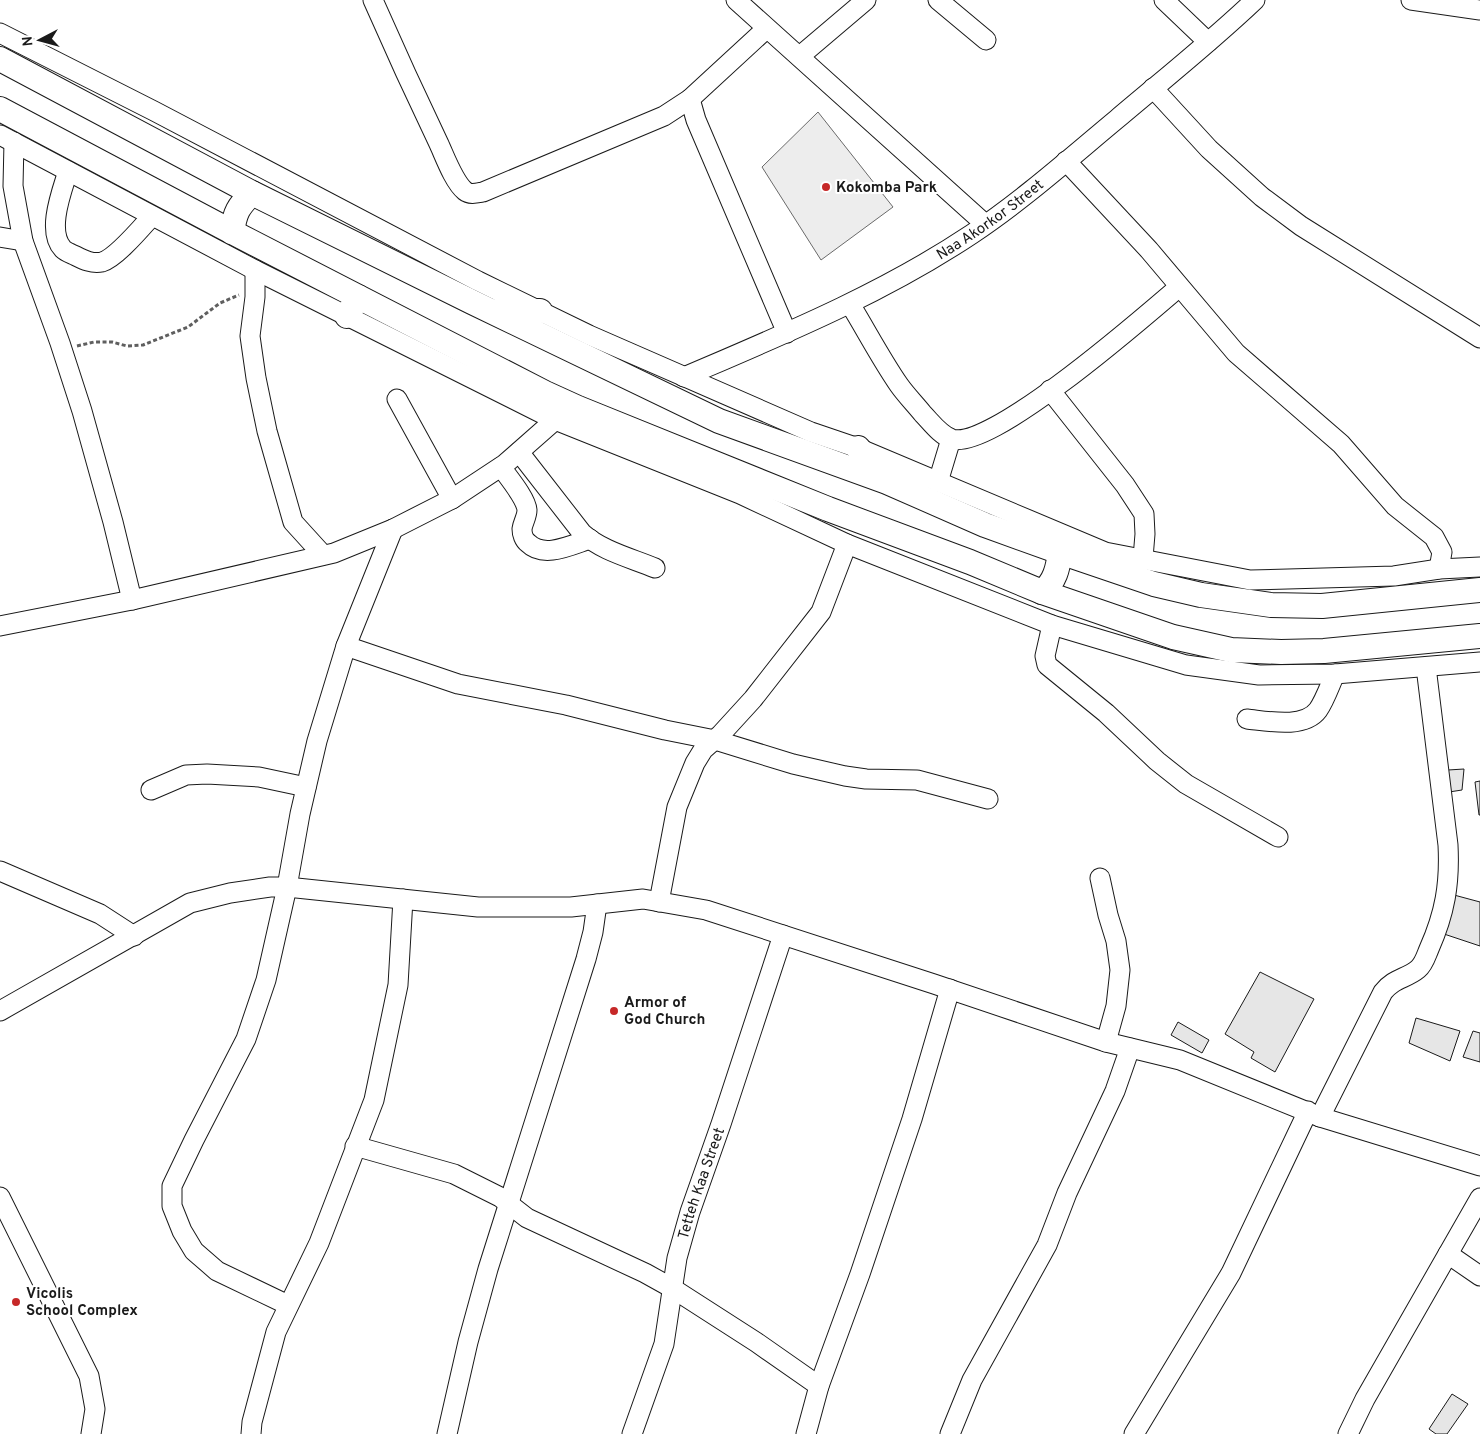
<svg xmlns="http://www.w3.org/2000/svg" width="1480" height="1434" viewBox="0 0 1480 1434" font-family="Overpass,sans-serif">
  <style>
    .built { fill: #ededed; stroke: #6a6a6a }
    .building { fill: #e6e6e6; stroke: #1a1a1a }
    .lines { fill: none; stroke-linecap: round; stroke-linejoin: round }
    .minor-casing { stroke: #1a1a1a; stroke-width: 21 }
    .major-casing { stroke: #1a1a1a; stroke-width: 26 }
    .path { stroke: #5f5f5f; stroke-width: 3; stroke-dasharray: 4 2.5; stroke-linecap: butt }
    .minor { stroke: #fff; stroke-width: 19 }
    .major { stroke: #fff; stroke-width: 24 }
    .poi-dot { fill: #c62828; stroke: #fff; stroke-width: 2 }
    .labels { text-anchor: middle; stroke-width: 4; stroke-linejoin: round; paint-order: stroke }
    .poi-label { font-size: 15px; font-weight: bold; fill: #1a1a1a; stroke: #fff; text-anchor: start }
    .street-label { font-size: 15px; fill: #1a1a1a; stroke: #fff }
  </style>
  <rect width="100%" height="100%" fill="#fff"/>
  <polygon class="built" points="818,112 893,207 821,260 762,167"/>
  <g class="building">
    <polygon points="1464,769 1462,790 1449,792 1448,770"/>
    <polygon points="1480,781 1480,815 1479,815 1475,782"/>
    <polygon points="1454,895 1480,902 1480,946 1441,933"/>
    <polygon points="1260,972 1314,999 1275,1072 1251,1058 1254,1052 1225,1034"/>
    <polygon points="1416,1018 1460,1031 1450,1061 1409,1043"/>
    <polygon points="1178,1022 1209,1040 1202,1053 1171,1035"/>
    <polygon points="1473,1031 1480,1033 1480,1062 1463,1057"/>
    <polygon points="1452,1394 1468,1404 1447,1434 1436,1434 1429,1429"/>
  </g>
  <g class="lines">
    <defs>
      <g id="minor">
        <path d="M373,0C394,48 416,96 439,144C445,157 454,182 465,191C470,195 477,193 483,192L664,116L690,99L766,29"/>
        <polyline points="736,0 985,224"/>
        <polyline points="938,0 986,40"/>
        <polyline points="1164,0 1208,42"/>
        <polyline points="1411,0 1480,10"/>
        <polyline points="0,33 154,111 478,281 589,335 811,432 858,448 1105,552 1250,580 1394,576 1439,569 1480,567"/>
        <polyline points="800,56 866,0"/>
        <polyline points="1153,88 1209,149 1262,197 1301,226 1480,338"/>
        <polyline points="690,99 696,120 787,333"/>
        <polyline points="0,135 255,270 555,420 740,494 847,544 1052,625 1186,665 1259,675 1335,674 1480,662"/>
        <polyline points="14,142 13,186 23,241 60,343 82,411 113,522 132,600"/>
        <polyline points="1066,161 1149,250 1236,353 1341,444 1395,506 1434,537 1442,552 1439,569"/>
        <path d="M68,171C62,191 46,231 63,249C66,252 72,254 76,256C84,260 92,264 102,262C116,258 142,227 152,216"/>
        <polyline points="0,237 23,241"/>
        <polyline points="255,270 255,297 250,336 256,378 267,431 293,522 323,555"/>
        <path d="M850,304C866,330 881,359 899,385C906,395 915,404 923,414C931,422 940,435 952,439C991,451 1145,316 1179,287"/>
        <path id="s1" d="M684,377C782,335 882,294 972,234C1023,200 1070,158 1117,119C1163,80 1211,42 1255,0"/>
        <polyline points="1050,390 1125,485 1144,514 1145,534 1143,558"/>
        <polyline points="397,399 452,499"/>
        <path d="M519,452L582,533C602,551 631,558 655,568"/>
        <path d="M501,467C508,477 526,498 527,510C527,517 523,522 522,529C522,534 524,540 528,543C544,559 571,545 590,539"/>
        <polyline points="938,482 951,439"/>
        <polyline points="1052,625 1045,656 1047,665 1106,713 1157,761 1186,784 1278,837"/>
        <polyline points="0,626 132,600 334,553 393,529 452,499 505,464 555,420"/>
        <polyline points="346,646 458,684 566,705 665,730 715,740 793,764 845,776 866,779 917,780 988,799"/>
        <path d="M1247,719C1267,721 1304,729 1318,710C1325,700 1330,685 1335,674"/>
        <polyline points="151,790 186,775 207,774 259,777 306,787"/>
        <polyline points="0,871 100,914 134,936"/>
        <polyline points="1100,878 1108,915 1116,941 1120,970 1116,1006 1106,1042"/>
        <polyline points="659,902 677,807 695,763 703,750 721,734 753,699 821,612 847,544"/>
        <polyline points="0,1011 190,903 230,893 270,887 287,887 478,907 571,907 643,899 706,910 934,984 1106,1042 1180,1060 1320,1117 1480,1166"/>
        <path d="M1320,1117L1383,992C1394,978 1406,979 1418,969C1424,964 1426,956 1429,949C1445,913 1450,884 1448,845L1426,667"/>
        <polyline points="355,1146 454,1174 500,1197 527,1218 645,1273 672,1288 756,1342 819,1386"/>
        <polyline points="0,1197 89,1376 95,1409 91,1434"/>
        <polyline points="1448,1254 1480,1276"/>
        <polyline points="288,1305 217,1271 194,1251 182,1231 172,1206 172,1186 194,1140 246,1039 266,980 287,887 300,814 317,741 346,646 393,529"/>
        <polyline points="251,1434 252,1422 276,1332 319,1243 374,1100 398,985 403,899"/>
        <polyline points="447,1434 468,1342 488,1269 586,959 593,932 597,904"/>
        <path id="s2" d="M632,1434L664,1344L677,1258L690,1212L721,1124L783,935"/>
        <polyline points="806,1434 819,1386 860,1274 912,1119 950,989"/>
        <polyline points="950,1434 972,1380 1047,1245 1067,1193 1115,1091 1130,1048"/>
        <polyline points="1134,1434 1231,1273 1308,1111"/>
        <polyline points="1348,1434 1365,1399 1480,1198"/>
      </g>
      <g id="major">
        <polyline points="0,59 252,193 472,302 719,421 887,482 985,525 1060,552 1154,584 1201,595 1271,605 1322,606 1480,590"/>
        <polyline points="0,109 232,232 545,393 578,408 828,509 970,562 1042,592 1173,637 1231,650 1281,652 1324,651 1480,636"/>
        <path d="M232,232C235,212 238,207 252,193"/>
        <polyline points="497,311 540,311"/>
        <polyline points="347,316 358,297"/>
        <polyline points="858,448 886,481"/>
        <path d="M1042,592C1055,582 1058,568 1060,552"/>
      </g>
    </defs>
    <use href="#minor" class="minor-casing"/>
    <use href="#major" class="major-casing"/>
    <polyline class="path" points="77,346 94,342 112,342 127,346 143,345 188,327 220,303 239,295"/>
    <use href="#minor" class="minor"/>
    <use href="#major" class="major"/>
  </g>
  <g class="poi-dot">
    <circle cx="826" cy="187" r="5"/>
    <circle cx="614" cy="1011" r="5"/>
    <circle cx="16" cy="1302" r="5"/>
  </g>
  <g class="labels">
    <g class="poi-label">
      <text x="836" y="192">Kokomba Park</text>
      <text x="624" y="1007">Armor of<tspan x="624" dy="17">God Church</tspan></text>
      <text x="26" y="1298">Vicolis<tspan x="26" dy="17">School Complex</tspan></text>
    </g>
    <g class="street-label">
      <text dy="5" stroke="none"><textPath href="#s1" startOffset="345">Naa Akorkor Street</textPath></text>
      <text dy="5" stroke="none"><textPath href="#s2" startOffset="261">Tetteh Kaa Street</textPath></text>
    </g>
  </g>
  <g transform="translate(40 40) rotate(264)" stroke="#ffffff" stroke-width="4" paint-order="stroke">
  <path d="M0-4L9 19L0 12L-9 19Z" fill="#1a1a1a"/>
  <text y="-8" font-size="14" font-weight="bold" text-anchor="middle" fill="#1a1a1a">N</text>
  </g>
</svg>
